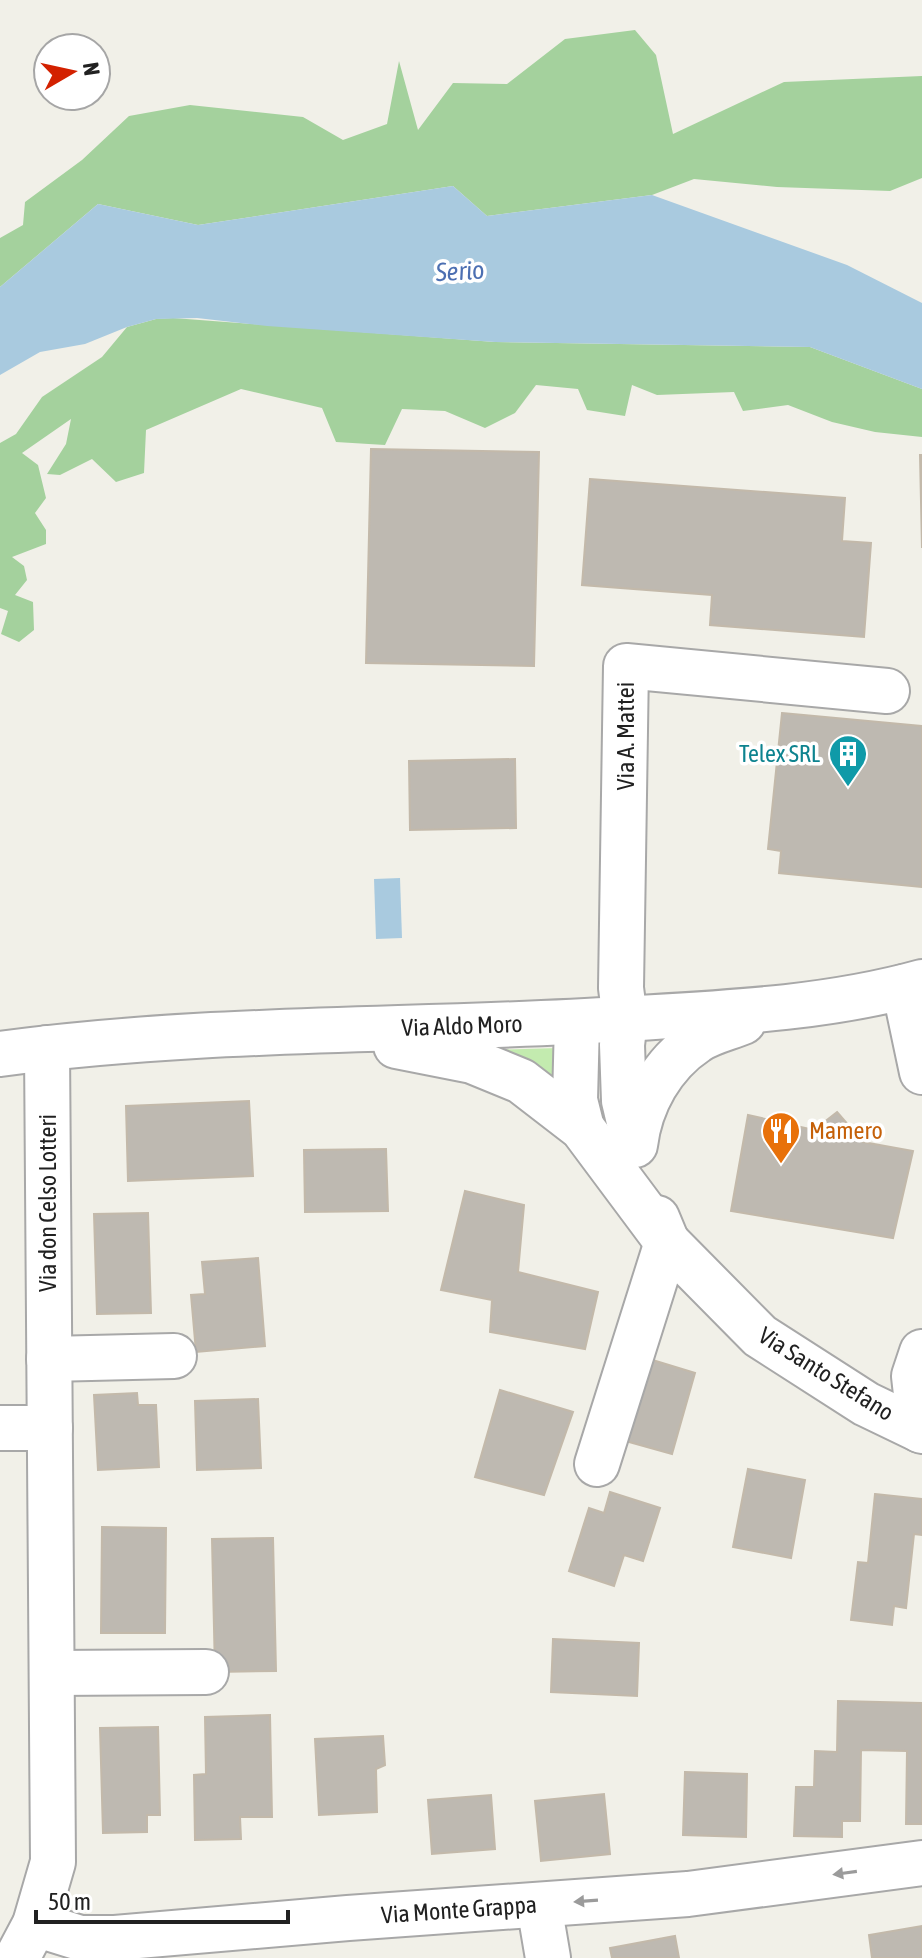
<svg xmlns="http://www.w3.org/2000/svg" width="922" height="1958" viewBox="0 0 922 1958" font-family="'Asap Condensed',sans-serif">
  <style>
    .grass { fill: #c3ebaf }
    .forest { fill: #a4d19d }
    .water { fill: #a9cadf }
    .building { fill: #beb9b1; stroke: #c3b9aa; stroke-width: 2 }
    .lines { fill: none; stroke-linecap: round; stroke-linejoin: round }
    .minor-casing { stroke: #a8a8a8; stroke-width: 48 }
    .minor { stroke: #fff; stroke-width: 44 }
    .oneway { fill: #9b9b9b }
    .labels { text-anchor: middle; stroke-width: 7; stroke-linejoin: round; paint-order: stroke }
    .street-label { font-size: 24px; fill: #212121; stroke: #fff }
    .culture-label { font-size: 24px; fill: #0d838f; stroke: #fff; text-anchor: end }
    .food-label { font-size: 24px; fill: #c56008; stroke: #fff; text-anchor: start }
    .water-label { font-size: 26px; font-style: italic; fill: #4c6fb2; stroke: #fff }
  </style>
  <rect width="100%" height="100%" fill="#f1f0e8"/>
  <polygon class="grass" points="559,1048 563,1095 485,1050"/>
  <g class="forest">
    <polygon points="635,30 656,55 673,134 784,82 922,76 922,178 890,191 777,187 694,179 652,195 487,216 453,186 198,225 98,204 0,287 0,238 23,225 25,202 82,160 129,116 190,105 303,117 343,140 387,124 399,61 418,130 453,83 507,84 565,39"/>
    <polygon points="173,318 495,342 810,347 922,389 922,437 875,432 832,422 788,405 743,411 734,392 657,395 632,385 625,416 587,410 578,389 536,385 515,413 485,428 445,411 402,409 385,445 336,442 322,408 241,389 146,430 144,473 116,482 92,459 60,475 47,474 66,444 71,419 22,453 38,465 46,498 35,513 46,530 46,544 12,557 24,566 27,580 15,595 33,602 34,630 19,642 1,634 8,611 0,608 0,443 16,434 42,397 102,357 127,327 156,319"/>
  </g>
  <g class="water">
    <polygon points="453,186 487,216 652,195 847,265 922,303 922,389 810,347 495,342 267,326 197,318 156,319 127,327 85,344 40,352 0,375 0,287 98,204 198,225"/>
    <polygon points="400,878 402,938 376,939 374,879"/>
  </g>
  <g class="building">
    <polygon points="371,449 539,452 534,666 366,663"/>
    <polygon points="920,455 922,455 922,548"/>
    <polygon points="590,479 845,498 842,541 871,543 864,637 710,625 712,595 582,585"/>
    <polygon points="782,713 922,726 922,887 779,873 781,851 768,849"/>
    <polygon points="515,759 516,828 410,830 409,761"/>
    <polygon points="249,1101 253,1176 128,1181 126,1106"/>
    <polygon points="837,1112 863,1142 913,1151 893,1238 731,1211 748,1115 814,1130"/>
    <polygon points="386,1149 388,1211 305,1212 304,1150"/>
    <polygon points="465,1191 524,1205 518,1272 598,1292 585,1349 490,1332 492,1300 441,1290"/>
    <polygon points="148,1213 151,1313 97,1314 94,1214"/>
    <polygon points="258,1258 265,1346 196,1352 191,1295 205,1294 202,1262"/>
    <polygon points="646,1358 695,1373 672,1454 622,1440"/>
    <polygon points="500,1390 573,1412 544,1495 475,1477"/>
    <polygon points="137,1393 138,1405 156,1405 159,1467 98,1470 94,1395"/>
    <polygon points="258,1399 261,1468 197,1470 195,1401"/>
    <polygon points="748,1469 805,1480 791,1558 733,1547"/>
    <polygon points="610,1492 660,1508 643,1561 624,1555 614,1586 569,1571 589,1508 604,1513"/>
    <polygon points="875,1494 922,1499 922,1535 914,1534 906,1608 894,1606 892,1625 851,1620 858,1562 868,1563"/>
    <polygon points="102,1527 166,1528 165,1633 101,1633"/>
    <polygon points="273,1538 276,1671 215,1672 212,1539"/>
    <polygon points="553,1639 639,1643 637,1696 551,1692"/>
    <polygon points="838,1701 922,1703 922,1824 906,1824 907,1751 861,1750 860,1821 842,1821 842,1837 794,1836 796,1787 814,1787 815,1751 837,1752"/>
    <polygon points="270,1715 272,1817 240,1817 241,1839 195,1840 194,1775 206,1774 205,1717"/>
    <polygon points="158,1727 160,1815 147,1815 147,1832 103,1833 100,1728"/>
    <polygon points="383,1736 385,1765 376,1769 377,1812 319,1815 315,1739"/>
    <polygon points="685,1772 747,1774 746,1837 683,1835"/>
    <polygon points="604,1794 610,1854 541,1861 535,1801"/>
    <polygon points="491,1795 495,1849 432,1854 428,1800"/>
    <polygon points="922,1926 922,1958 872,1958 869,1935"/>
    <polygon points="675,1936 679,1958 612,1958 610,1948"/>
  </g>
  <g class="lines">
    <defs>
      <g id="minor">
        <polyline points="904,987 922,1072"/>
        <polyline points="577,1022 575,1100 582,1128"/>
        <polyline points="396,1046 472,1061 521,1081 582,1128 667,1242 760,1336 866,1404 922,1431"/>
        <path d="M0,1054C206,1026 415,1032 622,1019C722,1013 825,1009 922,982"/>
        <polyline points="634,1143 624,1101 622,1045 625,1019 621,988 626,666 887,691"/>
        <path d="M635,1145C640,1104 662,1064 697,1041C710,1032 729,1028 743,1022"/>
        <polyline points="49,1359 174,1356"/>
        <polyline points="0,1428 50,1428"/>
        <polyline points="920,1430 914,1376 922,1352"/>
        <polyline points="597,1464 667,1242 657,1218"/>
        <polyline points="52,1673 206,1672"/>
        <polyline points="539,1905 548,1958"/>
        <polyline points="35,1924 80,1938 115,1938 348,1918 688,1894 922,1863"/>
        <polyline points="17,1958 35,1924 53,1862 47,1048"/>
      </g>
    </defs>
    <use href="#minor" class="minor-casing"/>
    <use href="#minor" class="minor"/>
  </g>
  <defs><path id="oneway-solid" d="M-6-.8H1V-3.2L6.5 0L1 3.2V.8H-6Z" transform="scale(2)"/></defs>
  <g class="oneway">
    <use href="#oneway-solid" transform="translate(845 1873) rotate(172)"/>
    <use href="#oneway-solid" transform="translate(586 1901) rotate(176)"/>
  </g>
  <defs>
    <symbol id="building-pin" viewBox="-11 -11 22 30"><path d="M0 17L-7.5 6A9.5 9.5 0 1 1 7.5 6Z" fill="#0f9aa8" stroke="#fff"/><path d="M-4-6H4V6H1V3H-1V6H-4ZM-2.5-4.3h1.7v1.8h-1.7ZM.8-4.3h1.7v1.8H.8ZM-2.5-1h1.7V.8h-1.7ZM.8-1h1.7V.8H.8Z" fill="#fff"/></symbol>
    <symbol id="restaurant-pin" viewBox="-11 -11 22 30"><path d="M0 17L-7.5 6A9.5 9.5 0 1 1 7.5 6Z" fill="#e8710a" stroke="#fff"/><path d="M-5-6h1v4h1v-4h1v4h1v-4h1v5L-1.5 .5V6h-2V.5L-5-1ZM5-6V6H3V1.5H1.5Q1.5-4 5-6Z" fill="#fff"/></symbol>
  </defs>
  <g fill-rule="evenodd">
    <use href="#building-pin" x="826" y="732" width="44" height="60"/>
    <use href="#restaurant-pin" x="759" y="1109" width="44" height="60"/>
  </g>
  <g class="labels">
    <g class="street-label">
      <text transform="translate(626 736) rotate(-90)" y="8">Via A. Mattei</text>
      <text transform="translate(462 1026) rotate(-2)" y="8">Via Aldo Moro</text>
      <text transform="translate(48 1203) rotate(-90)" y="8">Via don Celso Lotteri</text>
      <text transform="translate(826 1374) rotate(32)" y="8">Via Santo Stefano</text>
      <text transform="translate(459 1910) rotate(-4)" y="8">Via Monte Grappa</text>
    </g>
    <g class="culture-label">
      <text x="820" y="762">Telex SRL</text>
    </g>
    <g class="food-label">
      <text x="809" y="1139">Mamero</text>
    </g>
    <g class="water-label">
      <text transform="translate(460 271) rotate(-3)" y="9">Serio</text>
    </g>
  </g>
  <g transform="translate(72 72) rotate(81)"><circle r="38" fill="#ffffff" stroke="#a6a6a6" stroke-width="2"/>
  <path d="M0-6L14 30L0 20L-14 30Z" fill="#d32100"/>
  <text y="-12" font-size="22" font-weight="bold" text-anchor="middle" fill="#212121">N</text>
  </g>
  <path d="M36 1910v12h252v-12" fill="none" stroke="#212121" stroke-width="4"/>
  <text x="48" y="1910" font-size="24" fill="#212121" stroke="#ffffff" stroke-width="6" paint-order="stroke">50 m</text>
</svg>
